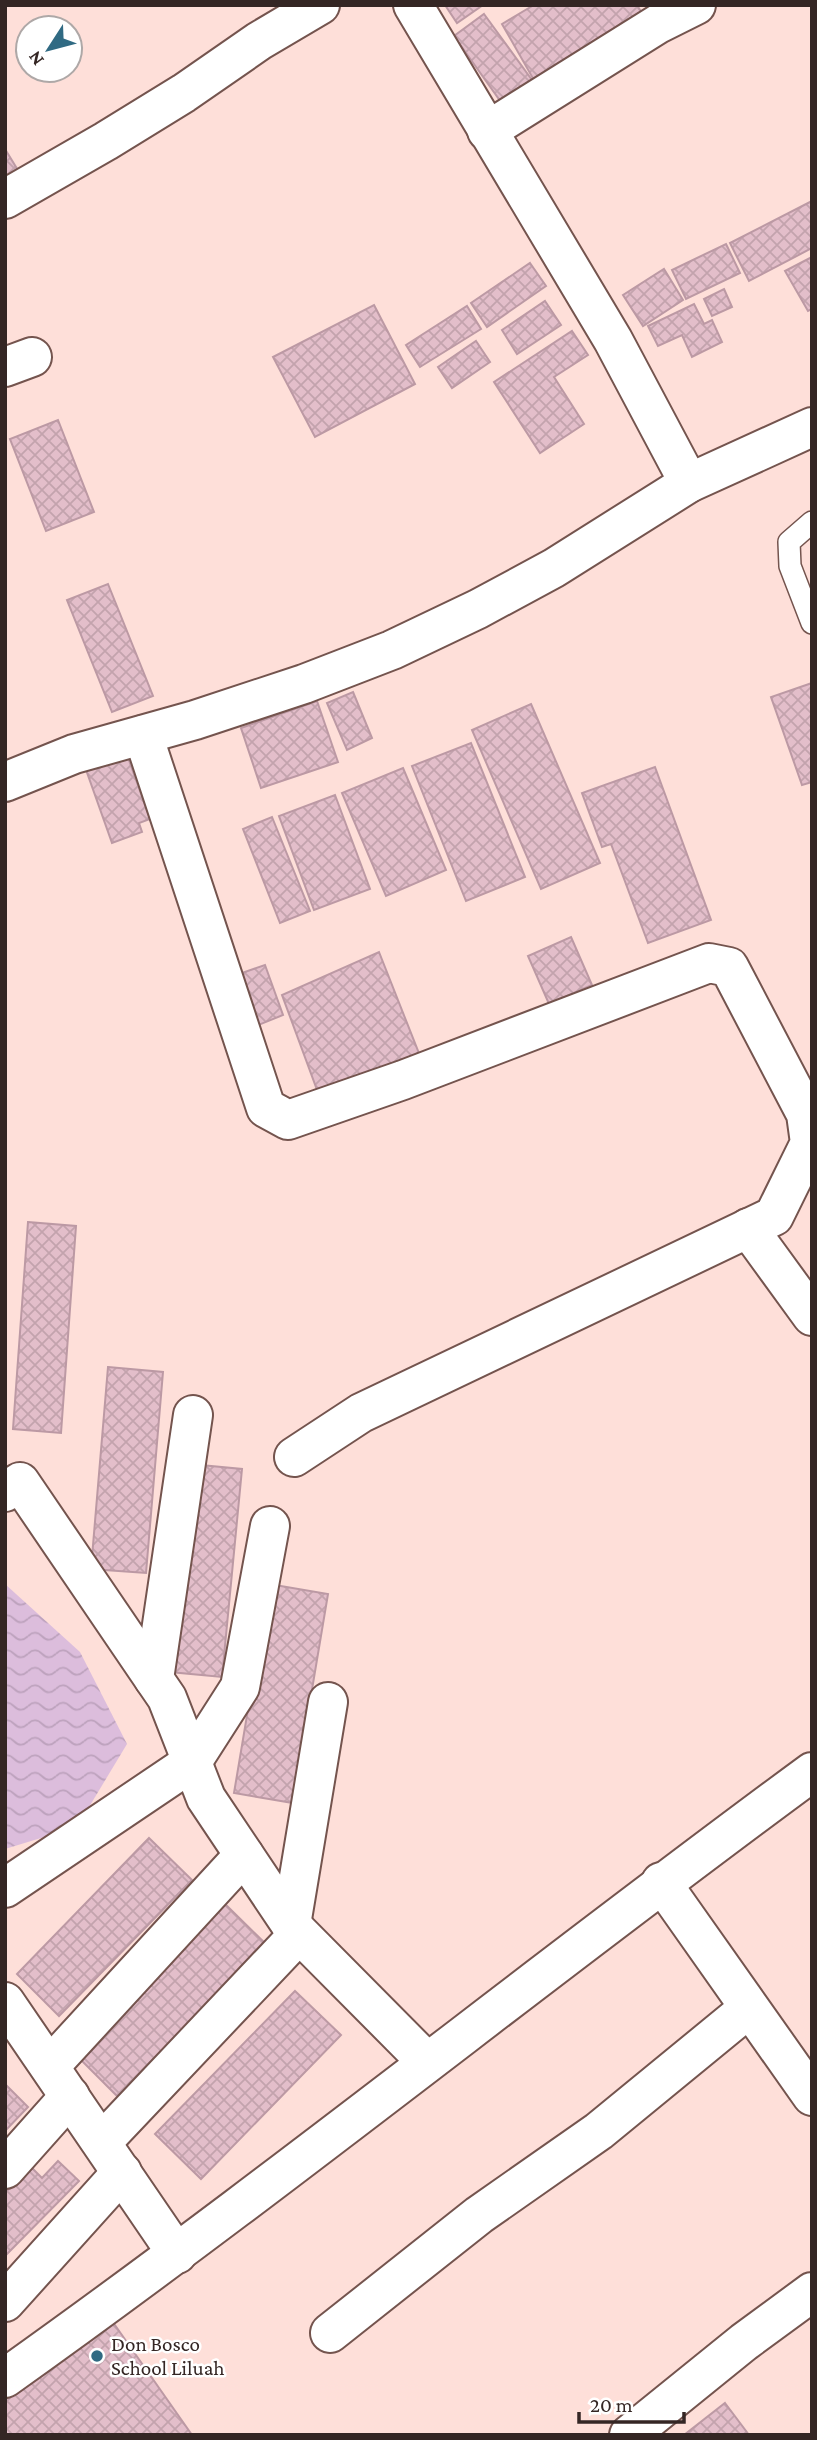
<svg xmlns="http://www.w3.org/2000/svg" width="817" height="2440" viewBox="0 0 817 2440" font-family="'Crimson Pro',serif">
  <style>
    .water { fill: url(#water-waves) }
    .building { fill: url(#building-cross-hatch); stroke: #bc99a4; stroke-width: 2 }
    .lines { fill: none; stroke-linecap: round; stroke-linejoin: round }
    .service-casing { stroke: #74544e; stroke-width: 24 }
    .minor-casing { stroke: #74544e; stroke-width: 42 }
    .tertiary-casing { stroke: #74544e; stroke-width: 42 }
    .service { stroke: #fff; stroke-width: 21 }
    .minor { stroke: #fff; stroke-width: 38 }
    .tertiary { stroke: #fff; stroke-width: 38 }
    .poi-dot { fill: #306a83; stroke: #fff; stroke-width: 2.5 }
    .labels { text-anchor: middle; stroke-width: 5; stroke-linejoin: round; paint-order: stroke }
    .poi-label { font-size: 21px; fill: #342624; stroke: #fff; text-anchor: start }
  </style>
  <defs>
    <pattern id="water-waves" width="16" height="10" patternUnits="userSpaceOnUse" patternTransform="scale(1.75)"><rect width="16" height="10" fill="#dcbddc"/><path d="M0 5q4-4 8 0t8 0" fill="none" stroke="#bda2bd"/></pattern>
    <pattern id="building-cross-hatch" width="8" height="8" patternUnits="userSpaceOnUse" patternTransform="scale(1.75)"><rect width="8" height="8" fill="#e3beca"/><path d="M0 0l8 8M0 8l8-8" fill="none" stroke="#c3a3ad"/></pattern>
  </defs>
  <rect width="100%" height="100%" fill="#fedfd9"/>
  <polygon class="water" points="5,1584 80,1652 127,1744 77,1827 5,1849"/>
  <g class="building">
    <polygon points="445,5 483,5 457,23"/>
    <polygon points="534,5 637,5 649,25 539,89 502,24"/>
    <polygon points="484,14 532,80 501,102 454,36"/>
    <polygon points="5,149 27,185 5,198"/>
    <polygon points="812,201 812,248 749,281 730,243"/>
    <polygon points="726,244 740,273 686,299 672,270"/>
    <polygon points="812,257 812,309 808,311 785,271"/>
    <polygon points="530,263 546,286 487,327 471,303"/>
    <polygon points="664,269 683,300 643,326 623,295"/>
    <polygon points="724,289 732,307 712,316 704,299"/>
    <polygon points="545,301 561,325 517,354 502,330"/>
    <polygon points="694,304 704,324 712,320 722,342 692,357 682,335 658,346 648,326"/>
    <polygon points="374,305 415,384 315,437 273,357"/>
    <polygon points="467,306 481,329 420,367 406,345"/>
    <polygon points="572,331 588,355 554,377 584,424 540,453 494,382"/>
    <polygon points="476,341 490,362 452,388 438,367"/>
    <polygon points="58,420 94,512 46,531 10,439"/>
    <polygon points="108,584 153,696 112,712 67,600"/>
    <polygon points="812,683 812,782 802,785 771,697"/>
    <polygon points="353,692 372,738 347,750 327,703"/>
    <polygon points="317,701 338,762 261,788 241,728"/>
    <polygon points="531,704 600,863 541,889 472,730"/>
    <polygon points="471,743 525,877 466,901 412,766"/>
    <polygon points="125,749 150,819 139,823 142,832 112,843 84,764"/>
    <polygon points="655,767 711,920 648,943 611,844 602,847 582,793"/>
    <polygon points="403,768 446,870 386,896 342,793"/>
    <polygon points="335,795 370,889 314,910 279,816"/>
    <polygon points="272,817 310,911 280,923 243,829"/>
    <polygon points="571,937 592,985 549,1004 528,956"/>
    <polygon points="379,952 422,1061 320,1098 282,995"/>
    <polygon points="265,965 283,1015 251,1028 233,976"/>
    <polygon points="28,1222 76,1226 61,1433 13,1429"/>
    <polygon points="108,1367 163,1372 146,1573 91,1569"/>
    <polygon points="190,1464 242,1469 222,1677 170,1672"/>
    <polygon points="269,1584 328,1594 293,1803 234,1793"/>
    <polygon points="149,1838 192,1880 59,2016 17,1974"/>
    <polygon points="222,1901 269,1947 120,2099 74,2053"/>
    <polygon points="295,1991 341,2035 201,2179 155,2134"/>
    <polygon points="5,2084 28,2107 5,2131"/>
    <polygon points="58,2161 79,2181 5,2256 5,2192 30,2166 42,2178"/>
    <polygon points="110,2318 192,2435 5,2435 5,2395"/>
    <polygon points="725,2403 749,2435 684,2435"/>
  </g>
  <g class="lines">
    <defs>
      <polyline id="service" points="812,522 789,542 790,566 812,623"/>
      <g id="minor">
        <polyline points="413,5 613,340 689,483"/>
        <polyline points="487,131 658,24 696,5"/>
        <polyline points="5,199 106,141 184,93 259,41 320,5"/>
        <polyline points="5,367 32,357"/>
        <polyline points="143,735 266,1108 288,1120 403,1080 709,963 729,967 806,1114 810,1143 774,1216 361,1413 294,1457"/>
        <polyline points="5,782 74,754 195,720 304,684 392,650 478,609 554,568 689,483 812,427"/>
        <polyline points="748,1228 812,1316"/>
        <polyline points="5,1492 20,1482 154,1679 167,1698 206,1798 291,1925 427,2062"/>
        <polyline points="154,1679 193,1415"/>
        <polyline points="661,1882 812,2096"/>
        <polyline points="5,1888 192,1762 240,1687 270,1526"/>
        <polyline points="291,1925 328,1702"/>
        <polyline points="5,2002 177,2254"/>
        <polyline points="50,2066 244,1855"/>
        <polyline points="102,2142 299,1934"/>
        <polyline points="5,2169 70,2096"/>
        <polyline points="5,2302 122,2172"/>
        <polyline points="330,2333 479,2215 599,2131 749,2008"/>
        <polyline points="629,2435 744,2342 812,2292"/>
      </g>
      <path id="tertiary" d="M5,2378C279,2183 541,1971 812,1772"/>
    </defs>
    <use href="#service" class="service-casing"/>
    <use href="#minor" class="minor-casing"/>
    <use href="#tertiary" class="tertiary-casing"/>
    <use href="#service" class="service"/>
    <use href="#minor" class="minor"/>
    <use href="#tertiary" class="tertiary"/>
  </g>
  <circle class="poi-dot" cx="97" cy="2356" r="7"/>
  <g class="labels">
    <g class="poi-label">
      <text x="111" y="2351">Don Bosco<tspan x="111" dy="24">School Liluah</tspan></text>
    </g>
  </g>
  <rect width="817" height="2440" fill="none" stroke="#342624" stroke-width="14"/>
  <g transform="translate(49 49) rotate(234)"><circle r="33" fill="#ffffff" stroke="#aea8a7" stroke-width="2"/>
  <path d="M0-5L12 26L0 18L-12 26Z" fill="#306a83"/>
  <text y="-10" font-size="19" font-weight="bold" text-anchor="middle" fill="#342624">N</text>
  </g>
  <path d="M579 2412v10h105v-10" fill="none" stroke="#342624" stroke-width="3.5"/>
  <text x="590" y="2412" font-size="21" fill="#342624" stroke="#ffffff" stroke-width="5" paint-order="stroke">20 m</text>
</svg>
